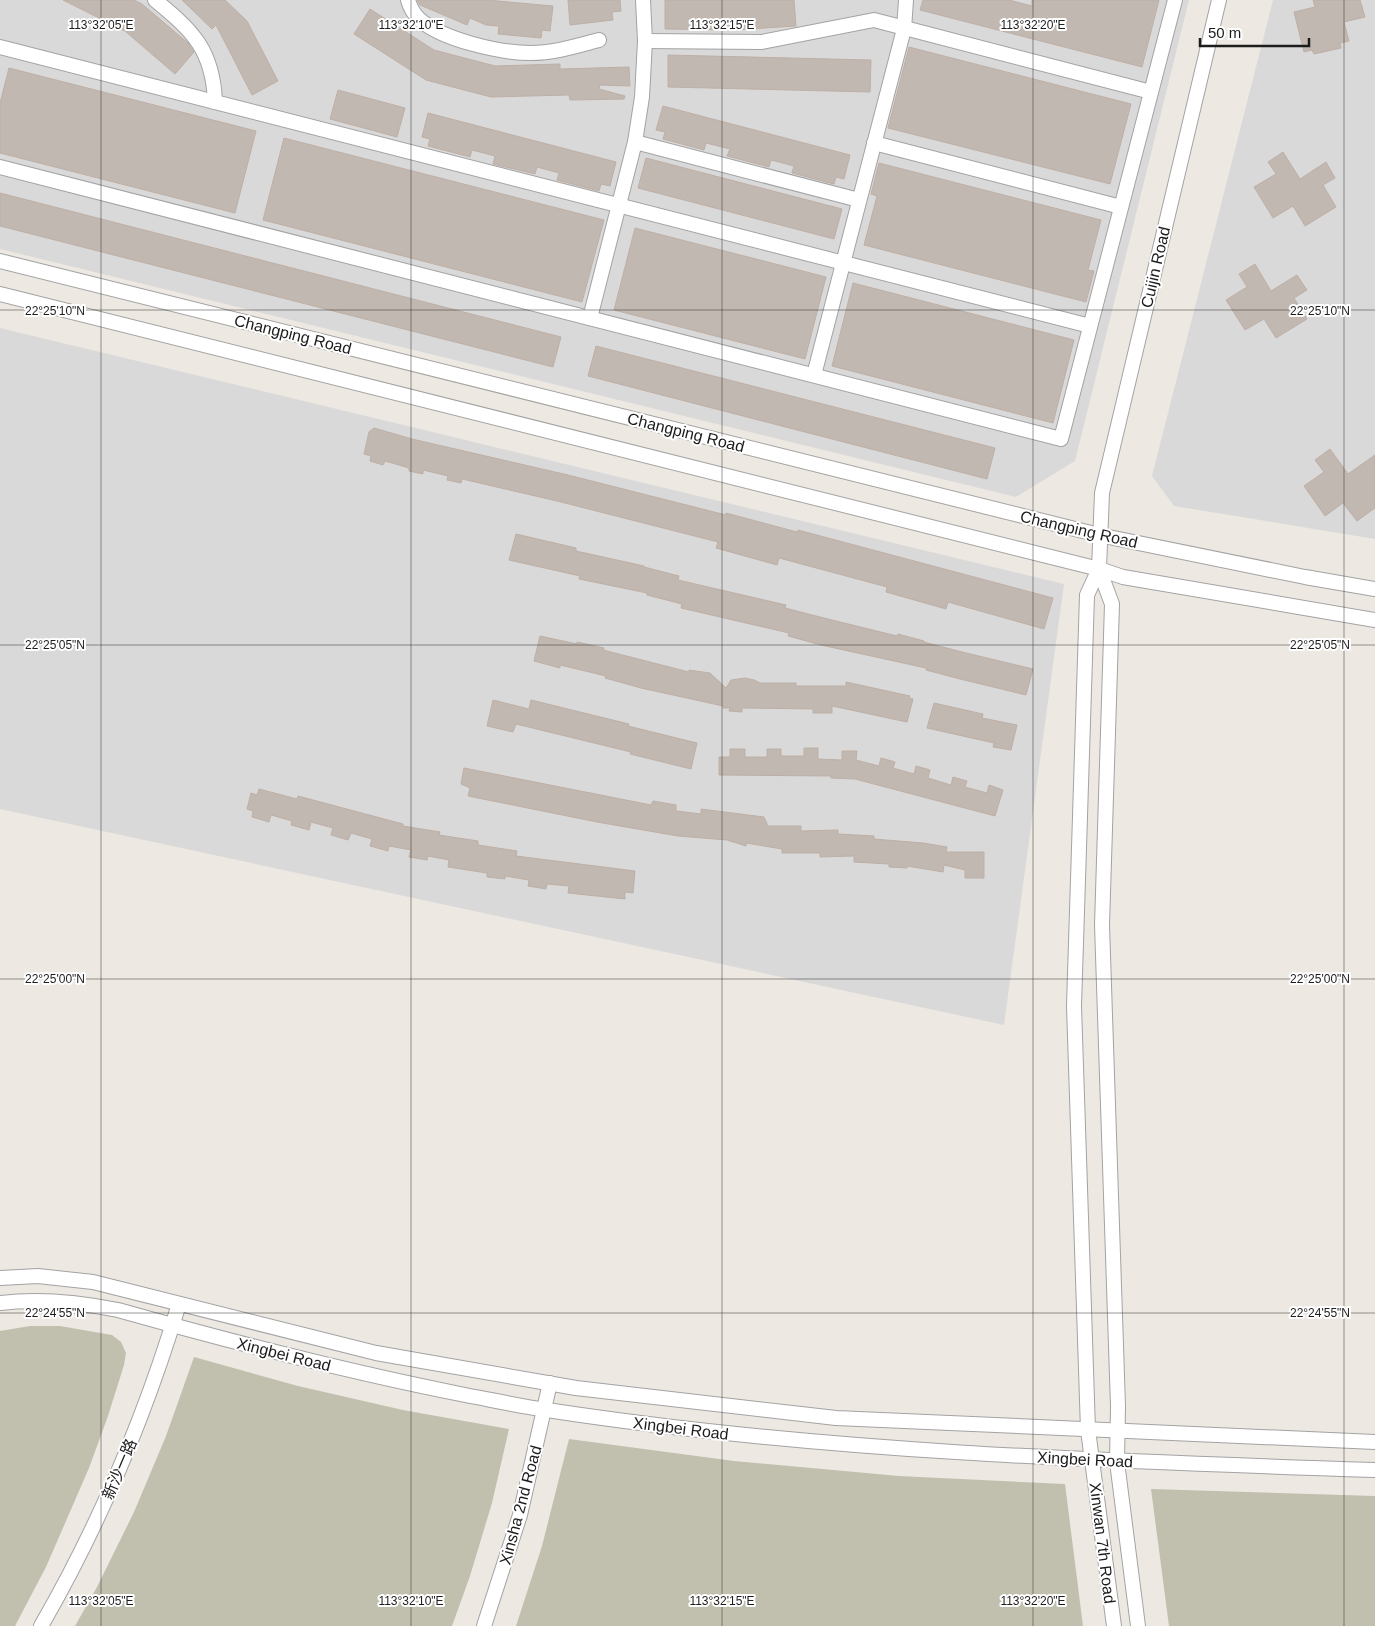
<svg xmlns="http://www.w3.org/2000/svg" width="1375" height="1626" viewBox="0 0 1375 1626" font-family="Helvetica,'Noto Sans SC',sans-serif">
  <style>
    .residential { fill: #dad9d9 }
    .construction { fill: #c1c0ae }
    .building { fill: #c1b8b2; stroke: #beafa5 }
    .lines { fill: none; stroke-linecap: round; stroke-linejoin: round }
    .minor-casing { stroke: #a3a3a3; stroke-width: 16 }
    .minor { stroke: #fff; stroke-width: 14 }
    .ticks { fill: none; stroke: #1c1c1c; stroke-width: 1; stroke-opacity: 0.45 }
    .labels { text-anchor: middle; stroke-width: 4; stroke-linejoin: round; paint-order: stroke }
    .street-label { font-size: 16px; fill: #1c1c1c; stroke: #fff }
    .ticks-label { font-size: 12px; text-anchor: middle; fill: #1c1c1c; stroke: #fff; stroke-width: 4; stroke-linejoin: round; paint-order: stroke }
  </style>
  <rect width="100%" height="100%" fill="#ede9e2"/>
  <g class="residential">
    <polygon points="0,0 1189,0 1075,461 1016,497 0,249"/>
    <polygon points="1273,0 1375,0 1375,539 1174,506 1152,476"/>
    <polygon points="0,328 1064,584 1004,1025 0,809"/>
  </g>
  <g class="construction">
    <polygon points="30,1326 60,1326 112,1335 121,1342 126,1353 124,1365 108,1416 89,1468 46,1567 15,1626 0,1626 0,1331"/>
    <polygon points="194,1357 298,1386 403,1410 509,1429 492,1503 470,1576 452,1626 75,1626 97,1587 134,1512 166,1436"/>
    <polygon points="569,1439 734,1461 899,1476 1065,1484 1083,1626 516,1626 542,1546"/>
    <polygon points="1151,1489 1375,1496 1375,1626 1169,1626"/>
  </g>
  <g class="building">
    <polygon points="63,0 134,0 142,4 188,43 194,52 175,74 125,31"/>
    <polygon points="182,0 225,0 247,21 278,81 252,95 216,25 212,29"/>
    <polygon points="417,0 487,0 553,6 550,31 542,30 541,38 498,34 499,26 486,25 470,18 467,25 420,5"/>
    <polygon points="568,0 620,0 621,11 612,12 613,20 570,25"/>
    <polygon points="665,0 794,0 796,26 733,30 665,29"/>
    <polygon points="923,0 1009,0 1032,6 1032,0 1159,0 1142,67 920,10"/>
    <polygon points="1313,0 1360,0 1365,17 1344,22 1349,41 1340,43 1341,48 1314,54 1312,50 1304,52 1294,12 1315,7"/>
    <polygon points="370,9 434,50 495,66 560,64 560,69 629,67 630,86 600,85 599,89 625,96 624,99 570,100 569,95 491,97 426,80 354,34"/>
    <polygon points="909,47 1131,104 1110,184 888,128"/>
    <polygon points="668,55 871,60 870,92 668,87"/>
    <polygon points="9,68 256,131 235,213 0,153 0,103"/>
    <polygon points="338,90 405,108 397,137 330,119"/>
    <polygon points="663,106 850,155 844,179 836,177 834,184 792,173 794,166 771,160 769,167 727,156 730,149 706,143 704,150 663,139 665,132 656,130"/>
    <polygon points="428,113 616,162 610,186 601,184 599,191 557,180 559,173 537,167 535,174 493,164 495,156 472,150 470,157 428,146 430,139 422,137"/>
    <polygon points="284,138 604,220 582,302 263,220"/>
    <polygon points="1283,152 1300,179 1326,162 1335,178 1323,185 1336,207 1305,226 1293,206 1273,218 1254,187 1276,174 1268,162"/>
    <polygon points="646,158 842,209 834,239 638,188"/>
    <polygon points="879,163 1101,220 1088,270 1094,271 1086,302 864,245 877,196 871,194"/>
    <polygon points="0,193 561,337 553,367 0,226"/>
    <polygon points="635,228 826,277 805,359 614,310"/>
    <polygon points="1255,264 1271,291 1297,275 1307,290 1294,298 1307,319 1276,338 1264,319 1245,330 1226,300 1247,287 1239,274"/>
    <polygon points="853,283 1074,340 1053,423 832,366"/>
    <polygon points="596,346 995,448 987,479 588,376"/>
    <polygon points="374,428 412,439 568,475 726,515 726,513 797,532 798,530 1053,598 1044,629 948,602 946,609 886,592 887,587 779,558 777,565 716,548 718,542 557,501 462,479 461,483 447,480 448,476 423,470 423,474 409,471 409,468 385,461 383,465 370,461 371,456 364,454 369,432"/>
    <polygon points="1330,449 1348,474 1375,455 1375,508 1357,521 1343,503 1325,516 1304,486 1324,472 1315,460"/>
    <polygon points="516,534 576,548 576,551 644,566 644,567 679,576 678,580 786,605 785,608 820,617 897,636 898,634 924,641 924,642 958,651 1033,669 1026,695 960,679 926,670 926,668 821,645 788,636 789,633 681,608 682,604 647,595 647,593 579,579 580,576 509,560"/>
    <polygon points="540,636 577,644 577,642 604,648 603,650 689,672 689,670 710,673 726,688 731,680 745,678 754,680 760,683 796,683 796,686 846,686 846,682 910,696 909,698 913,699 907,722 832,706 832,713 813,713 813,709 742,708 742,712 729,711 730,708 723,708 723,706 641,688 605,678 606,676 560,665 560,668 534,661"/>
    <polygon points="493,700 529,709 531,700 629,724 628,726 697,743 691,769 630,754 631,752 516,724 513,732 487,726"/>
    <polygon points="934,703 983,714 982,718 1017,725 1011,750 993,747 994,743 927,728"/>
    <polygon points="804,748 818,748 818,759 842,760 842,751 857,751 856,760 879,766 881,758 895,762 893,768 914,774 916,766 930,770 928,778 951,785 953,777 967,781 965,787 987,793 989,785 1003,790 995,816 855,779 831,778 831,776 719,775 719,757 730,757 730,749 745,749 745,757 767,757 767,749 781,749 781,756 804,756"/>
    <polygon points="464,768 651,805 653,801 676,805 676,811 701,814 701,809 764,817 768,826 801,826 801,831 838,830 838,834 874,836 874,839 923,843 947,847 946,852 984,852 984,878 965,878 965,870 944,865 943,872 907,866 907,868 889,867 889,864 854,862 854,856 820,857 820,853 782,853 782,849 746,843 746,846 727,840 678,836 597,822 468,796 470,788 461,784"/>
    <polygon points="259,789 297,799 298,796 403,824 403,826 440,832 439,835 478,841 478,845 517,851 516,856 635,871 633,893 625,892 625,899 568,893 569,886 547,884 546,889 528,886 529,880 505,876 505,879 487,877 487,873 448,867 449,860 428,856 427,860 409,857 411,850 389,846 388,851 370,846 372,839 351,833 348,840 331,835 333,828 311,822 309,830 291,825 292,821 271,815 269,822 252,817 253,811 247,809 251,793 257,795"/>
  </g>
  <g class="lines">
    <defs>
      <g id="minor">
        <path d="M155,0C193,31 213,50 215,102"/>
        <path d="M408,0C410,7 414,14 419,19C442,40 501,53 531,53C554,53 576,46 599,40"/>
        <polyline points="645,41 762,42 874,20 1151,92"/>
        <polyline points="0,47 1090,326"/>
        <polyline points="635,142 859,200"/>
        <polyline points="874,143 1121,207"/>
        <polyline points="0,167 1061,439 1175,0"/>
        <polyline points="0,261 1099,535 1305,577 1375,589"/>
        <polyline points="0,294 1099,569 1123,577 1375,620"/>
        <polyline points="590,318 635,142 642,97 645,41 643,0"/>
        <polyline points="814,375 904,29 906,0"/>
        <polyline points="1099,569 1087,595 1074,1006 1088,1430 1114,1626"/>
        <polyline points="0,1278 38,1276 93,1282 376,1353 576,1388 836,1418 1375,1442"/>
        <path d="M0,1303C40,1298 78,1302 118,1310C232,1342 348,1372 465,1395C492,1400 519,1406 547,1410C821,1452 1098,1461 1375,1470"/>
        <path d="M41,1626C100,1524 145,1416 179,1304"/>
        <polyline points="484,1626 520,1515 550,1383"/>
        <polyline points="1138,1626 1117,1462 1118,1406 1102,925 1112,604 1099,569 1102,493 1219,0"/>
      </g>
    </defs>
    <use href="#minor" class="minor-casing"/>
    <use href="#minor" class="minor"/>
  </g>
  <path class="ticks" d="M101,0V1626M411,0V1626M722,0V1626M1033,0V1626M1344,0V1626M0,310H1375M0,645H1375M0,979H1375M0,1313H1375"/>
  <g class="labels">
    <g class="street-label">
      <text transform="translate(1155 267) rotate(-77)" y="6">Cuijin Road</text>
      <text transform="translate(293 334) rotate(14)" y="6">Changping Road</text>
      <text transform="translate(686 432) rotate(14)" y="6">Changping Road</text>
      <text transform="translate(1079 529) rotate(13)" y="6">Changping Road</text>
      <text transform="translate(284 1354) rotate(14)" y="6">Xingbei Road</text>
      <text transform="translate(681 1428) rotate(7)" y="6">Xingbei Road</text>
      <text transform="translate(1085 1459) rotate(3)" y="6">Xingbei Road</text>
      <text transform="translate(119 1469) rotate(-67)" y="6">新沙一路</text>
      <text transform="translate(520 1505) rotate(-75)" y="6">Xinsha 2nd Road</text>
      <text transform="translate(1103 1543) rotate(83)" y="6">Xinwan 7th Road</text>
    </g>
  </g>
  <g class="ticks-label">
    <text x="101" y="29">113°32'05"E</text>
    <text x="411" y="29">113°32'10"E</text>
    <text x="722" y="29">113°32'15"E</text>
    <text x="1033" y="29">113°32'20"E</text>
    <text x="55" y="315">22°25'10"N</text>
    <text x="1320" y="315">22°25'10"N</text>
    <text x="55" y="649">22°25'05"N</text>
    <text x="1320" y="649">22°25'05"N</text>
    <text x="55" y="983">22°25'00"N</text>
    <text x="1320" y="983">22°25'00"N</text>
    <text x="55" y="1317">22°24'55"N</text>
    <text x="1320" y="1317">22°24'55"N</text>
    <text x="101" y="1605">113°32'05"E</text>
    <text x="411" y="1605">113°32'10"E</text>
    <text x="722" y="1605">113°32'15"E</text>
    <text x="1033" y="1605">113°32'20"E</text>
  </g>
  <path d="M1200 38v8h109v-8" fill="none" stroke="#1c1c1c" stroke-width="2.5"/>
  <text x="1208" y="38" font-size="15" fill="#1c1c1c" stroke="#ffffff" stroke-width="4" paint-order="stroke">50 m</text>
</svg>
